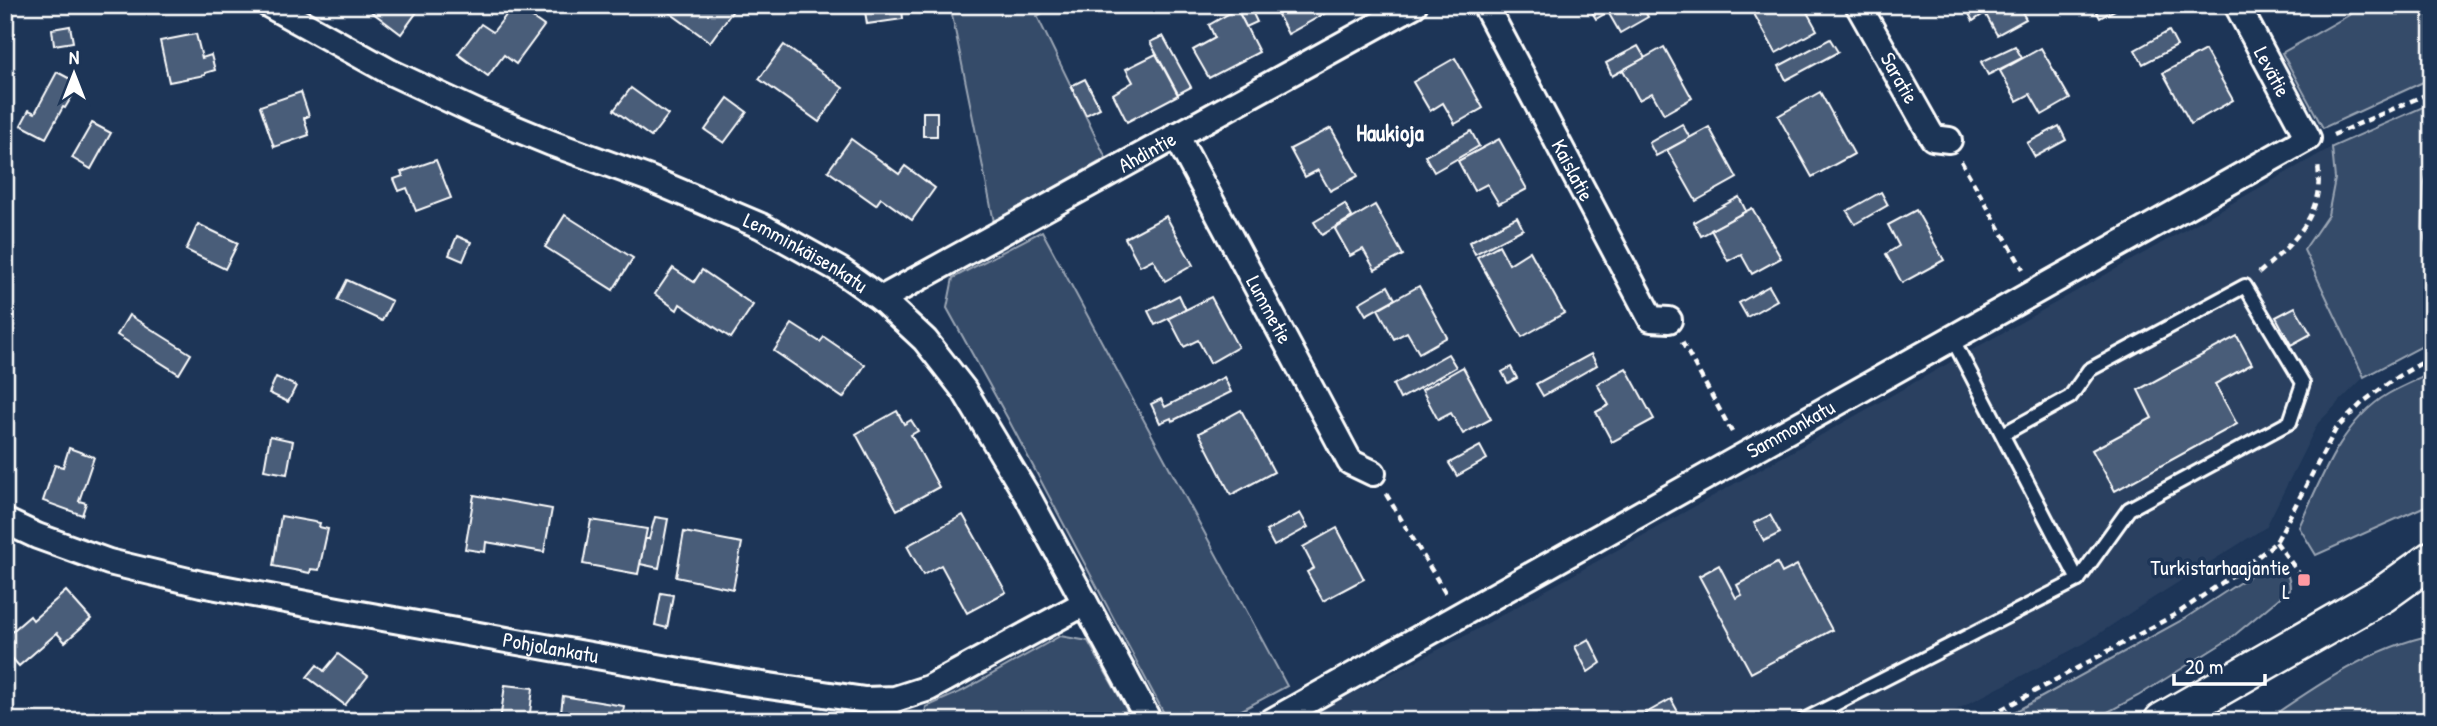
<svg xmlns="http://www.w3.org/2000/svg" width="2437" height="726" viewBox="0 0 2437 726" font-family="'Patrick Hand',sans-serif">
  <style>
    .built { fill: #2a4161 }
    .green { fill: #364b69; stroke: #9aa5b4; stroke-width: 2 }
    .building { fill: #4a5d79; stroke: #fff; stroke-width: 2 }
    .lines { fill: none; stroke-linecap: round; stroke-linejoin: round }
    .lane-casing { stroke: #fff; stroke-width: 18 }
    .street-casing { stroke: #fff; stroke-width: 30 }
    .secondary-casing { stroke: #fff; stroke-width: 40 }
    .path { stroke: #fff; stroke-width: 4.5; stroke-dasharray: 7 5; stroke-linecap: butt }
    .lane { stroke: #1d3557; stroke-width: 12 }
    .street { stroke: #1d3557; stroke-width: 24 }
    .secondary { stroke: #1d3557; stroke-width: 35 }
    .poi-dot { fill: #ff9aa2; stroke: #1d3557; stroke-width: 2.5 }
    .labels { text-anchor: middle; stroke-width: 7; stroke-linejoin: round; paint-order: stroke }
    .street-label { font-size: 21px; fill: #fff; stroke: #1d3557 }
    .poi-label { font-size: 21px; fill: #fff; stroke: #1d3557; text-anchor: end }
    .neighbourhood-label { font-size: 23px; font-weight: bold; fill: #fff; stroke: #1d3557 }
  </style>
  <rect width="100%" height="100%" fill="#1d3557"/>
  <filter id="ink" filterUnits="userSpaceOnUse"><feTurbulence type="fractalNoise" baseFrequency=".0143" numOctaves="2"/><feDisplacementMap in="SourceGraphic" scale="14" xChannelSelector="R" yChannelSelector="G"/><feConvolveMatrix kernelMatrix="1 2 1 2 8 2 1 2 1" color-interpolation-filters="sRGB"/></filter>
  <g filter="url(#ink)">
    <polygon class="built" points="2332,147 2335,179 2328,215 2305,250 2364,377 2318,423 2266,527 2142,605 2085,643 1935,721 1299,721 1463,637"/>
    <g class="green">
      <polygon points="950,5 1057,5 1037,16 1106,158 994,222"/>
      <polygon points="2367,5 2432,5 2432,78 2323,128 2282,53"/>
      <polygon points="2432,103 2432,150 2424,185 2422,228 2432,266 2432,341 2364,377 2304,250 2328,215 2335,179 2332,147"/>
      <polygon points="1042,231 1287,686 1221,721 1168,721 1007,417 947,308 953,278"/>
      <path d="M2432,373V503L2316,555L2299,527C2320,481 2342,421 2388,394C2402,386 2417,380 2432,373Z"/>
      <path d="M2274,560C2285,568 2290,575 2290,589L2231,638L2138,696L2091,721H1998L2184,619Z"/>
      <path d="M2432,635V721H2265C2316,686 2370,648 2432,635Z"/>
      <polygon points="1060,636 1088,641 1133,721 924,721 926,707 962,691"/>
    </g>
    <g class="building">
      <polygon points="368,5 422,5 401,34 368,9"/>
      <polygon points="514,5 544,26 516,64 504,55 488,76 458,54 481,24 493,32"/>
      <polygon points="659,5 729,5 734,9 710,42"/>
      <polygon points="864,5 912,5 912,8 902,9 903,19 867,24"/>
      <polygon points="1235,5 1249,5 1257,22 1246,27"/>
      <polygon points="1273,5 1337,5 1338,6 1288,34"/>
      <polygon points="1588,5 1641,5 1648,17 1620,33 1608,12 1596,19"/>
      <polygon points="1749,5 1803,5 1817,30 1776,53"/>
      <polygon points="1964,5 2018,5 2026,19 1997,35 1985,13 1973,21"/>
      <polygon points="2093,5 2124,5 2100,18"/>
      <polygon points="1237,9 1259,52 1209,78 1193,50 1215,38 1209,25"/>
      <polygon points="70,26 73,42 54,45 52,29"/>
      <polygon points="2169,31 2177,46 2143,64 2135,50"/>
      <polygon points="196,34 202,58 211,55 215,70 205,73 205,75 169,82 160,41"/>
      <polygon points="1163,36 1191,87 1178,94 1150,42"/>
      <polygon points="1830,39 1838,52 1786,80 1779,66"/>
      <polygon points="784,45 843,88 819,122 759,79"/>
      <polygon points="1638,46 1645,58 1612,76 1606,63"/>
      <polygon points="2015,46 2022,58 1988,75 1981,62"/>
      <polygon points="1664,47 1692,98 1664,114 1652,93 1639,100 1623,70"/>
      <polygon points="2041,48 2070,99 2042,115 2030,94 2017,101 2000,71"/>
      <polygon points="2205,50 2233,100 2191,124 2163,73"/>
      <polygon points="1156,54 1178,95 1127,122 1113,94 1133,82 1126,69"/>
      <polygon points="1455,58 1483,108 1455,124 1443,103 1430,111 1413,82"/>
      <polygon points="57,72 76,82 69,94 72,96 65,108 63,107 46,138 21,125 29,110 35,113"/>
      <polygon points="1085,79 1100,108 1086,115 1071,86"/>
      <polygon points="631,88 668,115 651,137 614,110"/>
      <polygon points="301,92 309,116 304,118 309,135 274,147 260,106"/>
      <polygon points="1820,92 1854,154 1812,177 1778,116"/>
      <polygon points="728,98 747,112 724,143 705,130"/>
      <rect x="923" y="112" width="14" height="24"/>
      <polygon points="92,123 111,133 91,169 72,158"/>
      <polygon points="1682,124 1690,138 1656,156 1649,143"/>
      <polygon points="2059,126 2066,140 2035,157 2027,143"/>
      <polygon points="1709,127 1737,178 1696,201 1667,150"/>
      <polygon points="1331,128 1358,176 1330,191 1318,170 1305,177 1290,149"/>
      <polygon points="1471,131 1479,146 1434,172 1425,156"/>
      <polygon points="851,139 899,174 905,166 935,188 912,220 881,198 876,205 828,171"/>
      <polygon points="1499,139 1527,189 1499,204 1487,184 1474,191 1458,161"/>
      <polygon points="436,160 451,198 416,211 407,188 399,191 394,179 403,176 401,172"/>
      <polygon points="1881,192 1888,205 1855,224 1847,211"/>
      <polygon points="1739,197 1746,211 1701,236 1694,222"/>
      <polygon points="1345,204 1352,217 1322,235 1314,222"/>
      <polygon points="1375,205 1403,255 1375,270 1363,249 1350,256 1335,229"/>
      <polygon points="1752,208 1781,258 1752,274 1741,254 1728,261 1711,230"/>
      <polygon points="1916,210 1944,260 1902,283 1886,254 1899,246 1888,225"/>
      <polygon points="565,215 633,258 613,290 545,247"/>
      <polygon points="1166,216 1193,265 1165,281 1153,259 1140,266 1125,238"/>
      <polygon points="1517,217 1523,229 1475,254 1469,242"/>
      <polygon points="198,224 238,243 225,269 186,250"/>
      <polygon points="457,236 471,242 463,261 449,255"/>
      <polygon points="1499,245 1509,264 1530,251 1564,313 1522,337 1477,257"/>
      <polygon points="673,268 694,282 702,270 753,305 731,338 680,304 677,310 655,294"/>
      <polygon points="347,280 392,301 382,321 337,300"/>
      <polygon points="1388,286 1395,299 1366,315 1359,303"/>
      <polygon points="1419,286 1447,337 1419,353 1407,332 1394,339 1378,309"/>
      <polygon points="1769,286 1777,300 1747,317 1739,303"/>
      <polygon points="1179,295 1186,310 1155,325 1148,311"/>
      <polygon points="1211,297 1238,347 1210,363 1198,340 1184,347 1169,318"/>
      <polygon points="2295,307 2311,334 2291,345 2276,317"/>
      <polygon points="129,315 191,354 179,374 117,335"/>
      <polygon points="792,324 820,342 824,337 865,365 843,398 774,351"/>
      <polygon points="2237,336 2252,364 2215,384 2237,424 2115,491 2092,450 2152,418 2138,390"/>
      <polygon points="1448,354 1456,367 1400,399 1393,385"/>
      <polygon points="1591,354 1597,365 1543,396 1536,384"/>
      <polygon points="1463,367 1491,419 1463,434 1451,413 1438,420 1422,390"/>
      <polygon points="1511,367 1517,378 1508,383 1502,372"/>
      <polygon points="1626,368 1654,419 1612,442 1596,412 1609,405 1597,384"/>
      <polygon points="276,377 296,386 288,402 269,393"/>
      <polygon points="1224,377 1231,392 1172,421 1171,418 1160,423 1151,404 1161,399 1165,407"/>
      <polygon points="1241,410 1274,472 1231,495 1199,433"/>
      <polygon points="897,411 904,424 911,420 918,431 911,435 939,487 897,510 856,434"/>
      <polygon points="270,436 293,441 287,474 264,470"/>
      <polygon points="1480,446 1487,459 1457,476 1449,463"/>
      <polygon points="69,448 94,457 79,501 86,503 82,515 43,501 55,465 63,467"/>
      <polygon points="474,495 552,509 544,552 486,542 485,552 465,549"/>
      <polygon points="1300,513 1308,527 1274,546 1266,531"/>
      <polygon points="963,515 1006,592 967,613 941,565 923,575 907,546"/>
      <polygon points="1770,515 1780,533 1764,541 1754,523"/>
      <polygon points="281,516 320,523 319,527 328,529 319,570 311,569 310,573 273,566"/>
      <polygon points="655,517 668,519 659,568 640,564 645,539 649,539"/>
      <polygon points="591,520 647,529 638,574 583,564"/>
      <polygon points="1337,528 1364,579 1323,601 1307,572 1314,568 1303,547"/>
      <polygon points="684,532 742,543 733,589 676,577"/>
      <polygon points="1777,563 1782,573 1797,565 1832,630 1751,673 1699,576 1719,565 1736,598 1742,595 1737,585"/>
      <polygon points="66,591 91,619 65,642 57,633 19,666 5,650 5,646 12,640 8,635 30,616 33,620"/>
      <polygon points="661,593 673,595 667,628 655,625"/>
      <polygon points="1589,639 1601,663 1588,672 1575,647"/>
      <polygon points="338,654 368,676 345,705 307,677 317,665 324,671"/>
      <polygon points="505,685 533,688 529,721 500,721"/>
      <polygon points="563,696 624,706 622,721 560,721"/>
      <polygon points="1671,699 1683,721 1632,721"/>
      <polygon points="657,715 692,721 656,721"/>
    </g>
    <g class="lines">
      <defs>
        <g id="lane">
          <polyline points="2003,434 2070,397 2089,370 2245,286 2303,383 2290,422 2129,509 2078,580"/>
          <polyline points="1802,721 2078,580 1952,338"/>
        </g>
        <g id="street">
          <path id="s1" d="M269,5L390,72L476,112L551,143L650,179L761,226L840,270L881,299L925,340L964,390L1028,497L1149,721"/>
          <path id="s2" d="M1485,5L1651,319L1669,320"/>
          <path id="s3" d="M1858,5L1933,138L1949,140"/>
          <path id="s4" d="M1176,135L1350,462L1373,473"/>
          <path id="s5" d="M881,299L1414,5"/>
          <path id="s6" d="M5,521L37,536L109,562L201,584L338,610L742,682L865,700L895,699L929,688L1085,603"/>
          <path id="s7" d="M1272,721L2308,138L2237,5"/>
        </g>
        <polyline id="secondary" points="2162,721 2382,595 2432,559"/>
      </defs>
      <use href="#lane" class="lane-casing"/>
      <use href="#street" class="street-casing"/>
      <use href="#secondary" class="secondary-casing"/>
      <g class="path">
        <polyline points="2333,135 2432,92"/>
        <polyline points="1961,161 2023,269"/>
        <polyline points="2432,226 2432,227"/>
        <path d="M2259,273C2294,242 2324,216 2318,165"/>
        <polyline points="1682,342 1732,432"/>
        <polyline points="1386,494 1446,594"/>
        <polyline points="2276,542 2304,580"/>
        <polyline points="1980,721 2178,613 2249,564 2276,542 2336,429 2363,402 2397,377 2432,357"/>
      </g>
      <use href="#lane" class="lane"/>
      <use href="#street" class="street"/>
      <use href="#secondary" class="secondary"/>
    </g>
  </g>
  <rect class="poi-dot" x="2297" y="573" width="14" height="14" rx="3.5"/>
  <g class="labels">
    <g class="street-label">
      <text transform="translate(2272 72) rotate(62)" y="7">Levätie</text>
      <text dy="7" stroke="none"><textPath href="#s3" startOffset="84">Saratie</textPath></text>
      <text dy="7" stroke="none"><textPath href="#s5" startOffset="304">Ahdintie</textPath></text>
      <text dy="7" stroke="none"><textPath href="#s2" startOffset="187">Kaislatie</textPath></text>
      <text dy="7" stroke="none"><textPath href="#s1" startOffset="592">Lemminkäisenkatu</textPath></text>
      <text dy="7" stroke="none"><textPath href="#s4" startOffset="198">Lummetie</textPath></text>
      <text dy="7" stroke="none"><textPath href="#s7" startOffset="595">Sammonkatu</textPath></text>
      <text dy="7" stroke="none"><textPath href="#s6" startOffset="562">Pohjolankatu</textPath></text>
    </g>
    <g class="poi-label">
      <text x="2290" y="575">Turkistarhaajantie<tspan x="2290" dy="24">L</tspan></text>
    </g>
    <g class="neighbourhood-label">
      <text x="1390" y="141">Haukioja</text>
    </g>
  </g>
  <rect width="2437" height="726" fill="none" stroke="#1d3557" stroke-width="28"/>
  <rect x="14" y="14" width="2409" height="698" fill="none" stroke="#fff" stroke-width="2.5" filter="url(#ink)"/>
  <g transform="translate(74 74)" stroke="#1d3557" stroke-width="5" paint-order="stroke">
  <path d="M0-5L12 26L0 18L-12 26Z" fill="#ffffff"/>
  <text y="-10" font-size="19" font-weight="bold" text-anchor="middle" fill="#ffffff">N</text>
  </g>
  <path d="M2174 674v10h91v-10" fill="none" stroke="#ffffff" stroke-width="3.5"/>
  <text x="2185" y="674" font-size="21" fill="#ffffff" stroke="#1d3557" stroke-width="5" paint-order="stroke">20 m</text>
</svg>
